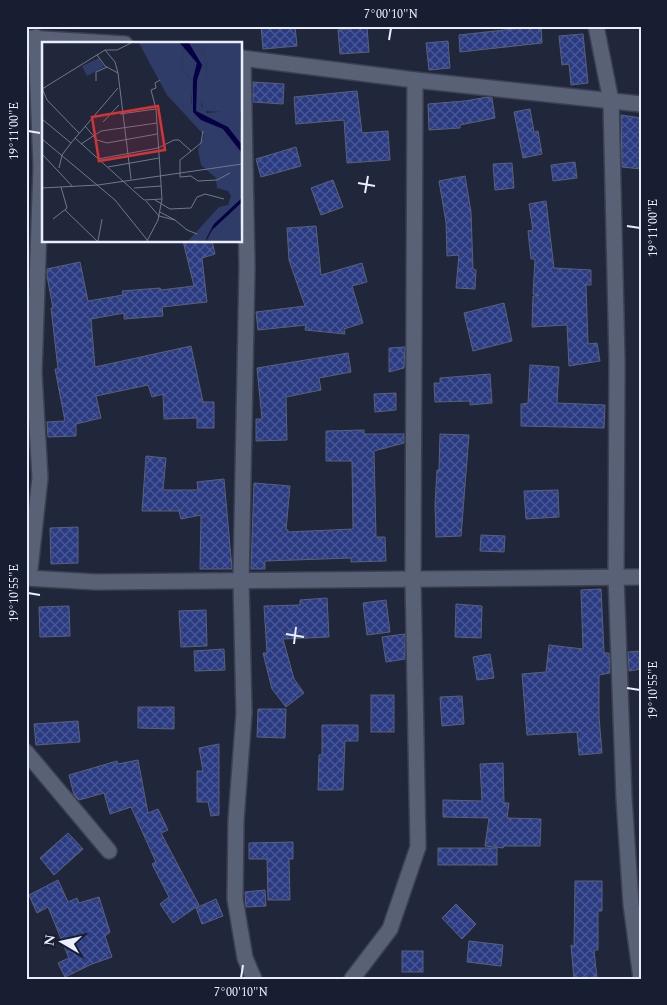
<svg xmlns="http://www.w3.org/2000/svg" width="667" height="1005" viewBox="0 0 667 1005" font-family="Spectral,serif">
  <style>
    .building { fill: url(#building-cross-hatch); stroke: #596178 }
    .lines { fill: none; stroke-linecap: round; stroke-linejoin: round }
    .street-casing { stroke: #3c4152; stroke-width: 18 }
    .street { stroke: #596177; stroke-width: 15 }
    .ticks { fill: none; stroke: #ebeffd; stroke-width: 2 }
    .inset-road { fill: none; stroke: #727789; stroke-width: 1 }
    .view { fill: #d73233; fill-opacity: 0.15; stroke: #d73233; stroke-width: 2.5 }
    .inset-edge { fill: none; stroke: #ebeffd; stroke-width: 2.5 }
    .neatline { fill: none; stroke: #ebeffd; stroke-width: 2 }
    .ticks-label { font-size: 12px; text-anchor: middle; fill: #ebeffd }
  </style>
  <defs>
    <pattern id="building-cross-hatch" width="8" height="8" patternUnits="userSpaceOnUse" patternTransform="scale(1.25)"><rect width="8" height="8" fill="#2b3b82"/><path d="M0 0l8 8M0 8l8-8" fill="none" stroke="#4a5895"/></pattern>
  </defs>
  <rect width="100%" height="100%" fill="#21273b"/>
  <g class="building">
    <polygon points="261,26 295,26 297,46 263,49"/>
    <polygon points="541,26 542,43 460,52 459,35"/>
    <polygon points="367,27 369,52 340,54 338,30"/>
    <polygon points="583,34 588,83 571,85 569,64 562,65 559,36"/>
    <polygon points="448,41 450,68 429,70 426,43"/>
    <polygon points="253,82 284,84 283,104 253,102"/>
    <polygon points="357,91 362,133 388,131 390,160 347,163 344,120 296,124 294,97"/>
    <polygon points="488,97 492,98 495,118 460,125 460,128 429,130 428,104 465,101"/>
    <polygon points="530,109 534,132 538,131 542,154 523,158 514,112"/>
    <polygon points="621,115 641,118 641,169 622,167"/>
    <polygon points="296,147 301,166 261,177 256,159"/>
    <polygon points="575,162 577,178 553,181 551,165"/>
    <polygon points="512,163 514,188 495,190 493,164"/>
    <polygon points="465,176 471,212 473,269 476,270 475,289 456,288 459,255 447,256 446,222 439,181"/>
    <polygon points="333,180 343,207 321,215 311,188"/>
    <polygon points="546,201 554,268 591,270 591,285 586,285 588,344 597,343 600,361 569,366 567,325 532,327 533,296 539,295 533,294 535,259 531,259 528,231 533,230 529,204"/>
    <polygon points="316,226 321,275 362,263 367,282 352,286 363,323 344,329 345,334 305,330 306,325 258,330 256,312 305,306 289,260 287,228"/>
    <polygon points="183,241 212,241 215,254 202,258 207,302 162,307 163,316 124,319 124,313 91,319 95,367 191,346 203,402 214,402 214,428 197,428 197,418 164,419 163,394 152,397 148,385 96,396 101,418 76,424 76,436 48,437 47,422 65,421 55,369 58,369 51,308 53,308 47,276 47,269 80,262 88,301 123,295 122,291 160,288 161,290 194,286"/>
    <polygon points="504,303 512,341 473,351 464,313"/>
    <polygon points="405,347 404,368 389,372 389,348"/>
    <polygon points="348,353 351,372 319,378 321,390 286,397 287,440 256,441 256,419 262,419 257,368"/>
    <polygon points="530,365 559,367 557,403 605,405 604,428 521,426 521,404 528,403"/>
    <polygon points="490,374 492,403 470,405 470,401 435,402 434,383 440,383 440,378"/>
    <polygon points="396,393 396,410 375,412 374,394"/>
    <polygon points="364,430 364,434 404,434 404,443 374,451 376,537 385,537 386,561 351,562 351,558 265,561 265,569 251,569 254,483 290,486 286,530 288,530 288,532 353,529 352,461 326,461 326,431"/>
    <polygon points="440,434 469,435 461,536 436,537 435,505 437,470 439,470"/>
    <polygon points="146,456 166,458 163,490 198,490 197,482 224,479 232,569 200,569 201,515 181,519 179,511 142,511"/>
    <polygon points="558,490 559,517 526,519 524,491"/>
    <polygon points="78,527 78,563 51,564 50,528"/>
    <polygon points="481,535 505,536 504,552 480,551"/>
    <polygon points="601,589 604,653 609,653 610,673 599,675 599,717 602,753 579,755 577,732 527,735 522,674 546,672 549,645 583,649 581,590"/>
    <polygon points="327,598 329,637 283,639 294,679 304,693 286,707 272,689 263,653 267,653 264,606 300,605 300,600"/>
    <polygon points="386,600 390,632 367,635 363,603"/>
    <polygon points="456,604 482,606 481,638 455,637"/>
    <polygon points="69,606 70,636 40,637 39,607"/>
    <polygon points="206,610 207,646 181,647 179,611"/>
    <polygon points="405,634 405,659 386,662 382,637"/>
    <polygon points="224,649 225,670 195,671 194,651"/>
    <polygon points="641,651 641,669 629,671 628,652"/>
    <polygon points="490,654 494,678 477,680 473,657"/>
    <rect x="371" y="695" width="23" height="37"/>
    <polygon points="462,696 464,724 442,726 440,697"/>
    <polygon points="138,707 174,707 174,729 138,728"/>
    <polygon points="258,709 286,709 285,738 257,737"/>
    <polygon points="78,721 80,742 36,745 34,724"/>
    <polygon points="322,725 358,725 358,741 345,741 343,790 318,790 319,755 322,755"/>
    <polygon points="219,744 219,815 211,816 208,802 197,802 197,771 203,771 199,748"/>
    <polygon points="138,760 148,813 158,809 168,830 161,833 199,905 173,923 160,904 169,897 152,864 156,862 131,807 110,814 104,793 79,800 74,795 69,775 117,761 118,764"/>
    <polygon points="503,763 504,803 509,803 507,818 541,819 540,846 504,846 503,848 485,846 489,818 443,817 443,800 482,801 480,764"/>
    <polygon points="68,833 83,849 54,875 40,858"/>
    <polygon points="293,842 293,859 289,859 290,900 268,900 267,859 249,859 249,843"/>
    <rect x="438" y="848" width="59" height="17"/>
    <polygon points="58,880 68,902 77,898 79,903 99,897 110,932 105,936 112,957 92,964 65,977 58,963 69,958 48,907 37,913 29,895"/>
    <polygon points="575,881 602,881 602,911 598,911 598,950 594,950 597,978 574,979 571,945 574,947"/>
    <polygon points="265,890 266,906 246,907 245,892"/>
    <polygon points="216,899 223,916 202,924 196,908"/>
    <polygon points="456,904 476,924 462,939 442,918"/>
    <polygon points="469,941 503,945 501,966 467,962"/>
    <rect x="402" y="951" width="21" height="21"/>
  </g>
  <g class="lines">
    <defs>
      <g id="street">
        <polyline points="596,26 611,101 617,361 616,577 624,798 631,904 641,978"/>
        <polyline points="27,38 125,44"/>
        <polyline points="241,58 415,80 641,104"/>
        <polyline points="243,59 247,267 241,581 244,713 236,820 235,899 245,958 254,979"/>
        <polyline points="26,578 96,582 641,577"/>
        <polyline points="29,578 40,478 34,373 41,167 36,37"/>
        <polyline points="26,752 109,851"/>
        <polyline points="352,979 390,929 418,847 413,579 415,80"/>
      </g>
    </defs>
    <use href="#street" class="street-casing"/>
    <use href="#street" class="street"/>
  </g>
  <path class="ticks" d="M389,40L391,28M28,131L40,133M358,183L375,186M365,193L368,176M627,226L640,228M28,593L40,595M286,634L304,637M294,644L296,627M627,688L640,690M241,978L243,965"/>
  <g transform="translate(42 42)">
    <rect width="200" height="200" fill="#21273b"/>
    <path d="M97,1H138L142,9L139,24L151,41L149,60L153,74L175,84L200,115V156L172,182L163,199H146L177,165L186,163L189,154L186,149L175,146L174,136L159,123L156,108L162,93L125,53ZM157,1H200V71L162,69L159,58L165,37L164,17ZM200,160L198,199H165L170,188Z" fill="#2f3c68"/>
    <path d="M138,1L155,21L151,37V70L159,78L175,83L181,87L200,111V115L174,84L160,79L153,74L149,67L151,41L139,24L142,9ZM147,1H157L164,17L165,37L159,63L165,71L198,68L200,103L185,85L154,69L155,38L160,24Z" fill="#2f3c68"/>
    <path d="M57,16L62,25L45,34L40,24Z" fill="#2f3c68"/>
    <path d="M138,1H147L160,23L155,38L154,69L186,85L200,103V111L181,87L159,78L151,70V37L155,21ZM200,156V160L170,188L163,199L172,182Z" fill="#060044"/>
    <path class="inset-road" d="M63,8L73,20L76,31M55,13L63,24L76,31L89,137M54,39V30L65,25M0,46L5,58L37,91M0,47L63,8H75L89,1M78,72L114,67M0,77L29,101M61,80L77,63M43,84L55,98L65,101L115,92M161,89L159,101L138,118V135L149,134L156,139L175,138L188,131M33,96L102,158L120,157M0,97L73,158L106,199M39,102L59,89L115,81M0,112L31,145M56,117L116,106L132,98H137L149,109M66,125L117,116M17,126L20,113L29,101L76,46M0,146L56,143L200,122M92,146L119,144M113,158L128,167L149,166L155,155L163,152L182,157M104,159L117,174L133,178L145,188L155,192M23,168L55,199M118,170L133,178M11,177L25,166L19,145M56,199L60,177M105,199L116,178L120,157L114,67L109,48L114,46L113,41L118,38"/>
    <path class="view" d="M116,64L123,108L57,119L50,75Z"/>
    <rect width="200" height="200" class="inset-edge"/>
  </g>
  <rect width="667" height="1005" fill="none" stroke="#181e31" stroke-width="55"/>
  <g transform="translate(62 942) rotate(279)" stroke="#181e31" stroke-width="4" paint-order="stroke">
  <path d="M0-4L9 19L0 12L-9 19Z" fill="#ebeffd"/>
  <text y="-8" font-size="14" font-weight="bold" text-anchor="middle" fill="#ebeffd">N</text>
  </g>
  <rect x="28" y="28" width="612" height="950" class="neatline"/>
  <g class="ticks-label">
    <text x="391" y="18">7°00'10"N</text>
    <text transform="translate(14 131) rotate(-90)" y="4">19°11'00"E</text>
    <text transform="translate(653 228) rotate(-90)" y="4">19°11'00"E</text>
    <text transform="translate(14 593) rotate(-90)" y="4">19°10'55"E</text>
    <text transform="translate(653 690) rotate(-90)" y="4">19°10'55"E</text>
    <text x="241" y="996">7°00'10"N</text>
  </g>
</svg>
